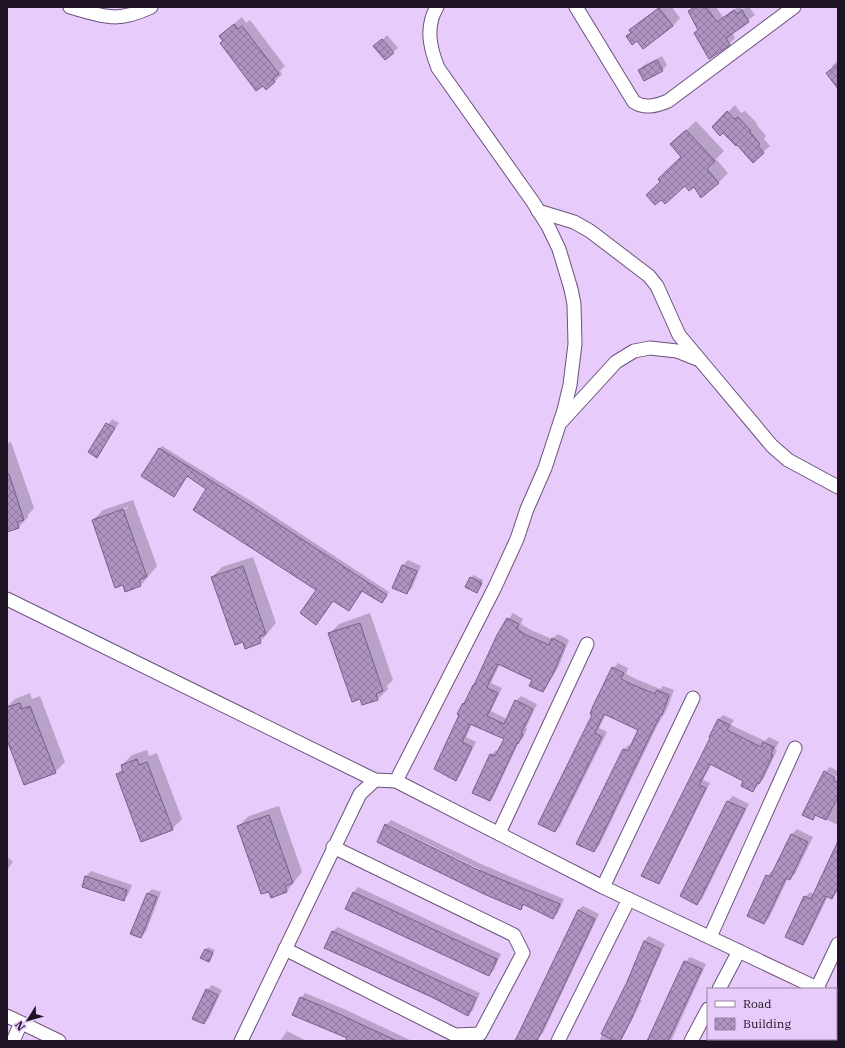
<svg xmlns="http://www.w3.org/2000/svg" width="845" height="1048" viewBox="0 0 845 1048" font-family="'IBM Plex Serif',serif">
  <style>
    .shadow { fill: #0003; fill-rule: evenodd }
    .building { fill: url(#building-cross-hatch); stroke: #775f88 }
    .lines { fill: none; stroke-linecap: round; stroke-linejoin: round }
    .street-casing { stroke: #6b537b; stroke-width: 15 }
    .street { stroke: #fff; stroke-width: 13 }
  </style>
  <defs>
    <pattern id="building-cross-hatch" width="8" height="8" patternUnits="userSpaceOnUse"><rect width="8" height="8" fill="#ae94c0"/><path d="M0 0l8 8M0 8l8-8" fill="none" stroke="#8d789c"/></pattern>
  </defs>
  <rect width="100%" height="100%" fill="#e7cbfa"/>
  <g class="shadow">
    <polygon points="659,7 672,7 680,18 673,26 638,39 627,36 632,32 630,30 638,23"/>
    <polygon points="693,7 716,7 723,17 738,7 743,9 749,7 755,15 732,32 735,38 729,44 699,30 689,11"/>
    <polygon points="242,17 246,23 250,20 285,66 280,71 282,74 275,81 220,36"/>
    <polygon points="387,35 398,48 393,52 380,42"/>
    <polygon points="662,56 667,65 662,70 640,70 644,65"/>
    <polygon points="838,60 838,86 832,66"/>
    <polygon points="735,105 741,113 745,111 757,123 756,124 766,136 764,139 770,146 753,161 737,143 723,131 713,127"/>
    <polygon points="696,121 724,151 716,159 728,173 718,183 694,185 661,181 682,156 681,135"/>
    <polygon points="112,419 119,423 96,456 89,452"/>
    <polygon points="11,442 34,508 28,515 28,517 18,528 7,531 7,443"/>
    <polygon points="162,446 251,501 389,592 385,599 363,590 349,610 334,600 316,624 318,589 208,489 188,475 176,493 159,449"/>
    <path d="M133,500L157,566L141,585L126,590L93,520L103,510ZM128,507V508L104,517V515Z"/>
    <polygon points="253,557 276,623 260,642 243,641 212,577 222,567"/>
    <polygon points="408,560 421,566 412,588 407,593 393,587 403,565"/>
    <polygon points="473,575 483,580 477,592 466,587"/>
    <polygon points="370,613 393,680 387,686 388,689 378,699 329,634 339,624"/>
    <polygon points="513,613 523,619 521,624 531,630 552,639 558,634 569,640 558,668 543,691 534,680 500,664 494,676 491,683 502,688 491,711 507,719 516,701 521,696 537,704 526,728 527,729 523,738 519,742 494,795 489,800 491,755 496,750 499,751 505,739 472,724 466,737 476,742 460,775 456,779 460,715 463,704 477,682 498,635"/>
    <polygon points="618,663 628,668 626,674 636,679 660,689 663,686 674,690 667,709 656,728 599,846 594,851 577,844 624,749 629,745 632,746 639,730 606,714 599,728 607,732 560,826 555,831 593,714 613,668"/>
    <polygon points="30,693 32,699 40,696 65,762 55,772 7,737 7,707 15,699"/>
    <polygon points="723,715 734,720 731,725 765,741 769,737 779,742 775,749 777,750 764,778 753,791 744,781 712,763 703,780 710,783 663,878 659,883 712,737 719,719"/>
    <polygon points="147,750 149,756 157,753 182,819 172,829 117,774 123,768 122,765 132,755"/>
    <polygon points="830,767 838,771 838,777 826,771"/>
    <polygon points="825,771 838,779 838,825 817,815 812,819 803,814"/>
    <polygon points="733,796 749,804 702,899 697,904 681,896 728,801"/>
    <polygon points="279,806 302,872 287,891 238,826 249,816"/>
    <polygon points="391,820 481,864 564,899 558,913 553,917 525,904 521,908 379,842 387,824 387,826 480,872 481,870 387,824"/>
    <polygon points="797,829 813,837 795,874 790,878 788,878 769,918 764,923 767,876 772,871 773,872 792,834"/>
    <polygon points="838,848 838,890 832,898 828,896 807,939 802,944 805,897 810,892 814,894"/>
    <polygon points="7,857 13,862 7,870"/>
    <polygon points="91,871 132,885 128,895 124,900 83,886 86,876"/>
    <polygon points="358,887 501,954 494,970 489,975 346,909 354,892"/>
    <polygon points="152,889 161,892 146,932 141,937 147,894"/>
    <polygon points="583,906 599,914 543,1033 535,1041 513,1041 518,1036 578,910"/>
    <polygon points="338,927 480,993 473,1010 468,1015 325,948 333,931"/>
    <polygon points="649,936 665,944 640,1000 642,1000 621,1041 599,1041 628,983 644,941"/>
    <polygon points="208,947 215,950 209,960 202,957"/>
    <polygon points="690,957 706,964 671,1041 647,1041 685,962"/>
    <polygon points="212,985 222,990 209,1018 204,1023 207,990"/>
    <polygon points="305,993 344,1009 412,1041 354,1041 301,998"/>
    <polygon points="287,1031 307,1041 280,1041"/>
    <polygon points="778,1039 801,1039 800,1041 777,1041"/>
  </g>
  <g class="building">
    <polygon points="695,7 706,7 717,22 734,10 737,14 742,10 749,22 726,38 730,45 709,59 694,33 698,30 688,11"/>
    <polygon points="659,8 673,26 643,49 637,41 632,45 626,36 631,33 629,30"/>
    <polygon points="234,24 238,29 242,26 279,74 273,78 275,82 266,90 263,86 256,91 220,43 223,41 219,36"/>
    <polygon points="382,39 394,53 385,60 373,46"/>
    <polygon points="657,60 663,71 644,81 638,70"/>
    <polygon points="838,64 838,89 826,73"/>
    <polygon points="727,111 734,119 738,117 751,131 750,132 760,144 758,146 764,153 753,163 737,145 736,146 723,133 720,136 712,127"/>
    <polygon points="686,130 715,161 707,169 719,183 701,198 694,187 689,191 685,186 665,204 661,200 655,205 646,195 660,182 658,179 681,157 670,144"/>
    <polygon points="106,423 115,428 97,458 88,452"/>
    <polygon points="159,448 248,504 387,595 382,603 362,591 349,611 333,601 316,625 300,613 316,590 193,510 206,489 187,476 174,497 141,476"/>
    <polygon points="7,474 9,474 24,520 17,522 19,528 7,532"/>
    <polygon points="123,509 147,577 139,580 141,586 125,592 123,585 115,588 92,520"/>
    <polygon points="402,565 417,571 407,594 392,588"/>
    <polygon points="243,566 266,634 259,637 261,643 245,649 243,642 235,645 211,577"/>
    <polygon points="470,577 482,583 477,593 465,587"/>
    <polygon points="507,618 519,624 517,629 526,635 549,645 552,638 565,645 553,674 543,692 529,686 532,680 498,664 489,682 487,688 498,693 487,716 504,724 515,700 533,709 521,733 523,734 518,744 517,743 490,801 472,793 490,754 495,756 504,739 470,724 462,742 472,747 456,781 434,769 459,715 457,714 463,703 464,704 473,685 474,685 497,635"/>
    <polygon points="360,623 383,691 376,694 378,700 362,705 360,699 352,702 328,633"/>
    <polygon points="612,667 624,673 621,679 631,684 655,694 657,690 669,695 662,715 661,714 651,734 594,852 576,844 623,749 628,751 638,730 604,714 595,733 602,737 555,832 538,824 592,715 590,714 593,706"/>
    <polygon points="20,703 22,709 30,706 56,773 24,785 7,740 7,707"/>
    <polygon points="718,719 730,725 727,730 761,747 763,742 774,747 771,754 773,755 759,784 757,783 753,792 741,786 743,781 710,764 699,785 706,788 659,884 641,876 710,738 709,737"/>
    <polygon points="137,759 139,765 147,762 173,830 141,842 116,774 123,772 121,765"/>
    <polygon points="824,771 835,777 833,780 838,783 838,797 826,820 815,815 813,820 802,815"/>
    <polygon points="727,801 745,809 697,905 680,896"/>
    <polygon points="269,815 293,883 285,886 287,892 271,898 269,892 261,894 237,826"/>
    <polygon points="385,824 476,869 560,904 553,919 523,904 521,910 484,894 377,842"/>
    <polygon points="791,834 808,842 790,880 786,878 764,924 747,916 766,875 770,877"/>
    <polygon points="838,841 838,887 832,899 826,896 803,945 785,937 804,896 811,899"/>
    <polygon points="85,876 127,890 124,901 82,887"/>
    <polygon points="353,892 497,959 489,976 345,909"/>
    <polygon points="147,893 157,897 141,938 130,934"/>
    <polygon points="578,910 595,919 559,996 537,1041 515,1041"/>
    <polygon points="332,931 476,998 468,1016 430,996 324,948"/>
    <polygon points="644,941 661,949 631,1020 620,1041 615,1041 601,1034 627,982"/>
    <polygon points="205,949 213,953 209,962 200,958"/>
    <polygon points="684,961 702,969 668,1041 647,1041"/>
    <polygon points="206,989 218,995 204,1024 192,1019"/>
    <polygon points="300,997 324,1007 397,1041 345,1041 347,1038 292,1015"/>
  </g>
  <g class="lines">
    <defs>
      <g id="street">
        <path d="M70,7C105,17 117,23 151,7"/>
        <path d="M576,7L634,102C645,109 656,106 668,101L794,7"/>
        <polyline points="538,211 574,222 590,231 649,276 657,286 679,335 772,446 788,460 838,487"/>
        <polyline points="562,421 616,362 634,351 650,348 677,351 697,359"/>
        <polyline points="7,599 375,780 396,781 603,887 819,989"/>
        <path d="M396,781L495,587L517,539L527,509L545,468L564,410L570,385L575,344L574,304L571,289L559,249L548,226L533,202L438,68C430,48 425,27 437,7"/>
        <polyline points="499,833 587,644"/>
        <polyline points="603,887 693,698"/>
        <polyline points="710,937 795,748"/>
        <polyline points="285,949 455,1035 480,1034 523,953 514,935 333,847"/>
        <polyline points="817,988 838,944"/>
        <polyline points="719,989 739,951"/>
        <polyline points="836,1011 838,1006"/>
        <polyline points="7,1016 59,1041"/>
        <polyline points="13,1041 21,1023"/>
        <polyline points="241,1041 360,794 375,780"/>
        <polyline points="558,1041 629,899"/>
        <polyline points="691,1041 708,1009"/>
        <polyline points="821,1041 822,1039"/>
      </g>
    </defs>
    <use href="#street" class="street-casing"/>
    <use href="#street" class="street"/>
  </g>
  <rect width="845" height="1048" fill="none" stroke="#1d1323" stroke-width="16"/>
  <rect x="707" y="988" width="130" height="52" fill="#e7cbfa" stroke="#9681a4"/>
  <rect x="715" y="1001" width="20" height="6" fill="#ffffff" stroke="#9681a4"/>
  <text x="743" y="1008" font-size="12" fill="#1d1323">Road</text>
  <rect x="715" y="1018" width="20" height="12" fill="url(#building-cross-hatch)" stroke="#9681a4"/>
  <text x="743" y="1028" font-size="12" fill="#1d1323">Building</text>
  <g transform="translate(28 1020) rotate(233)" stroke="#e7cbfa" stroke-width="3" paint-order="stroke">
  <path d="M0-3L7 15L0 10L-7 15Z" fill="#1d1323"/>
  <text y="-6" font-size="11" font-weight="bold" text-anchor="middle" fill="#1d1323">N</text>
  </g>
</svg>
